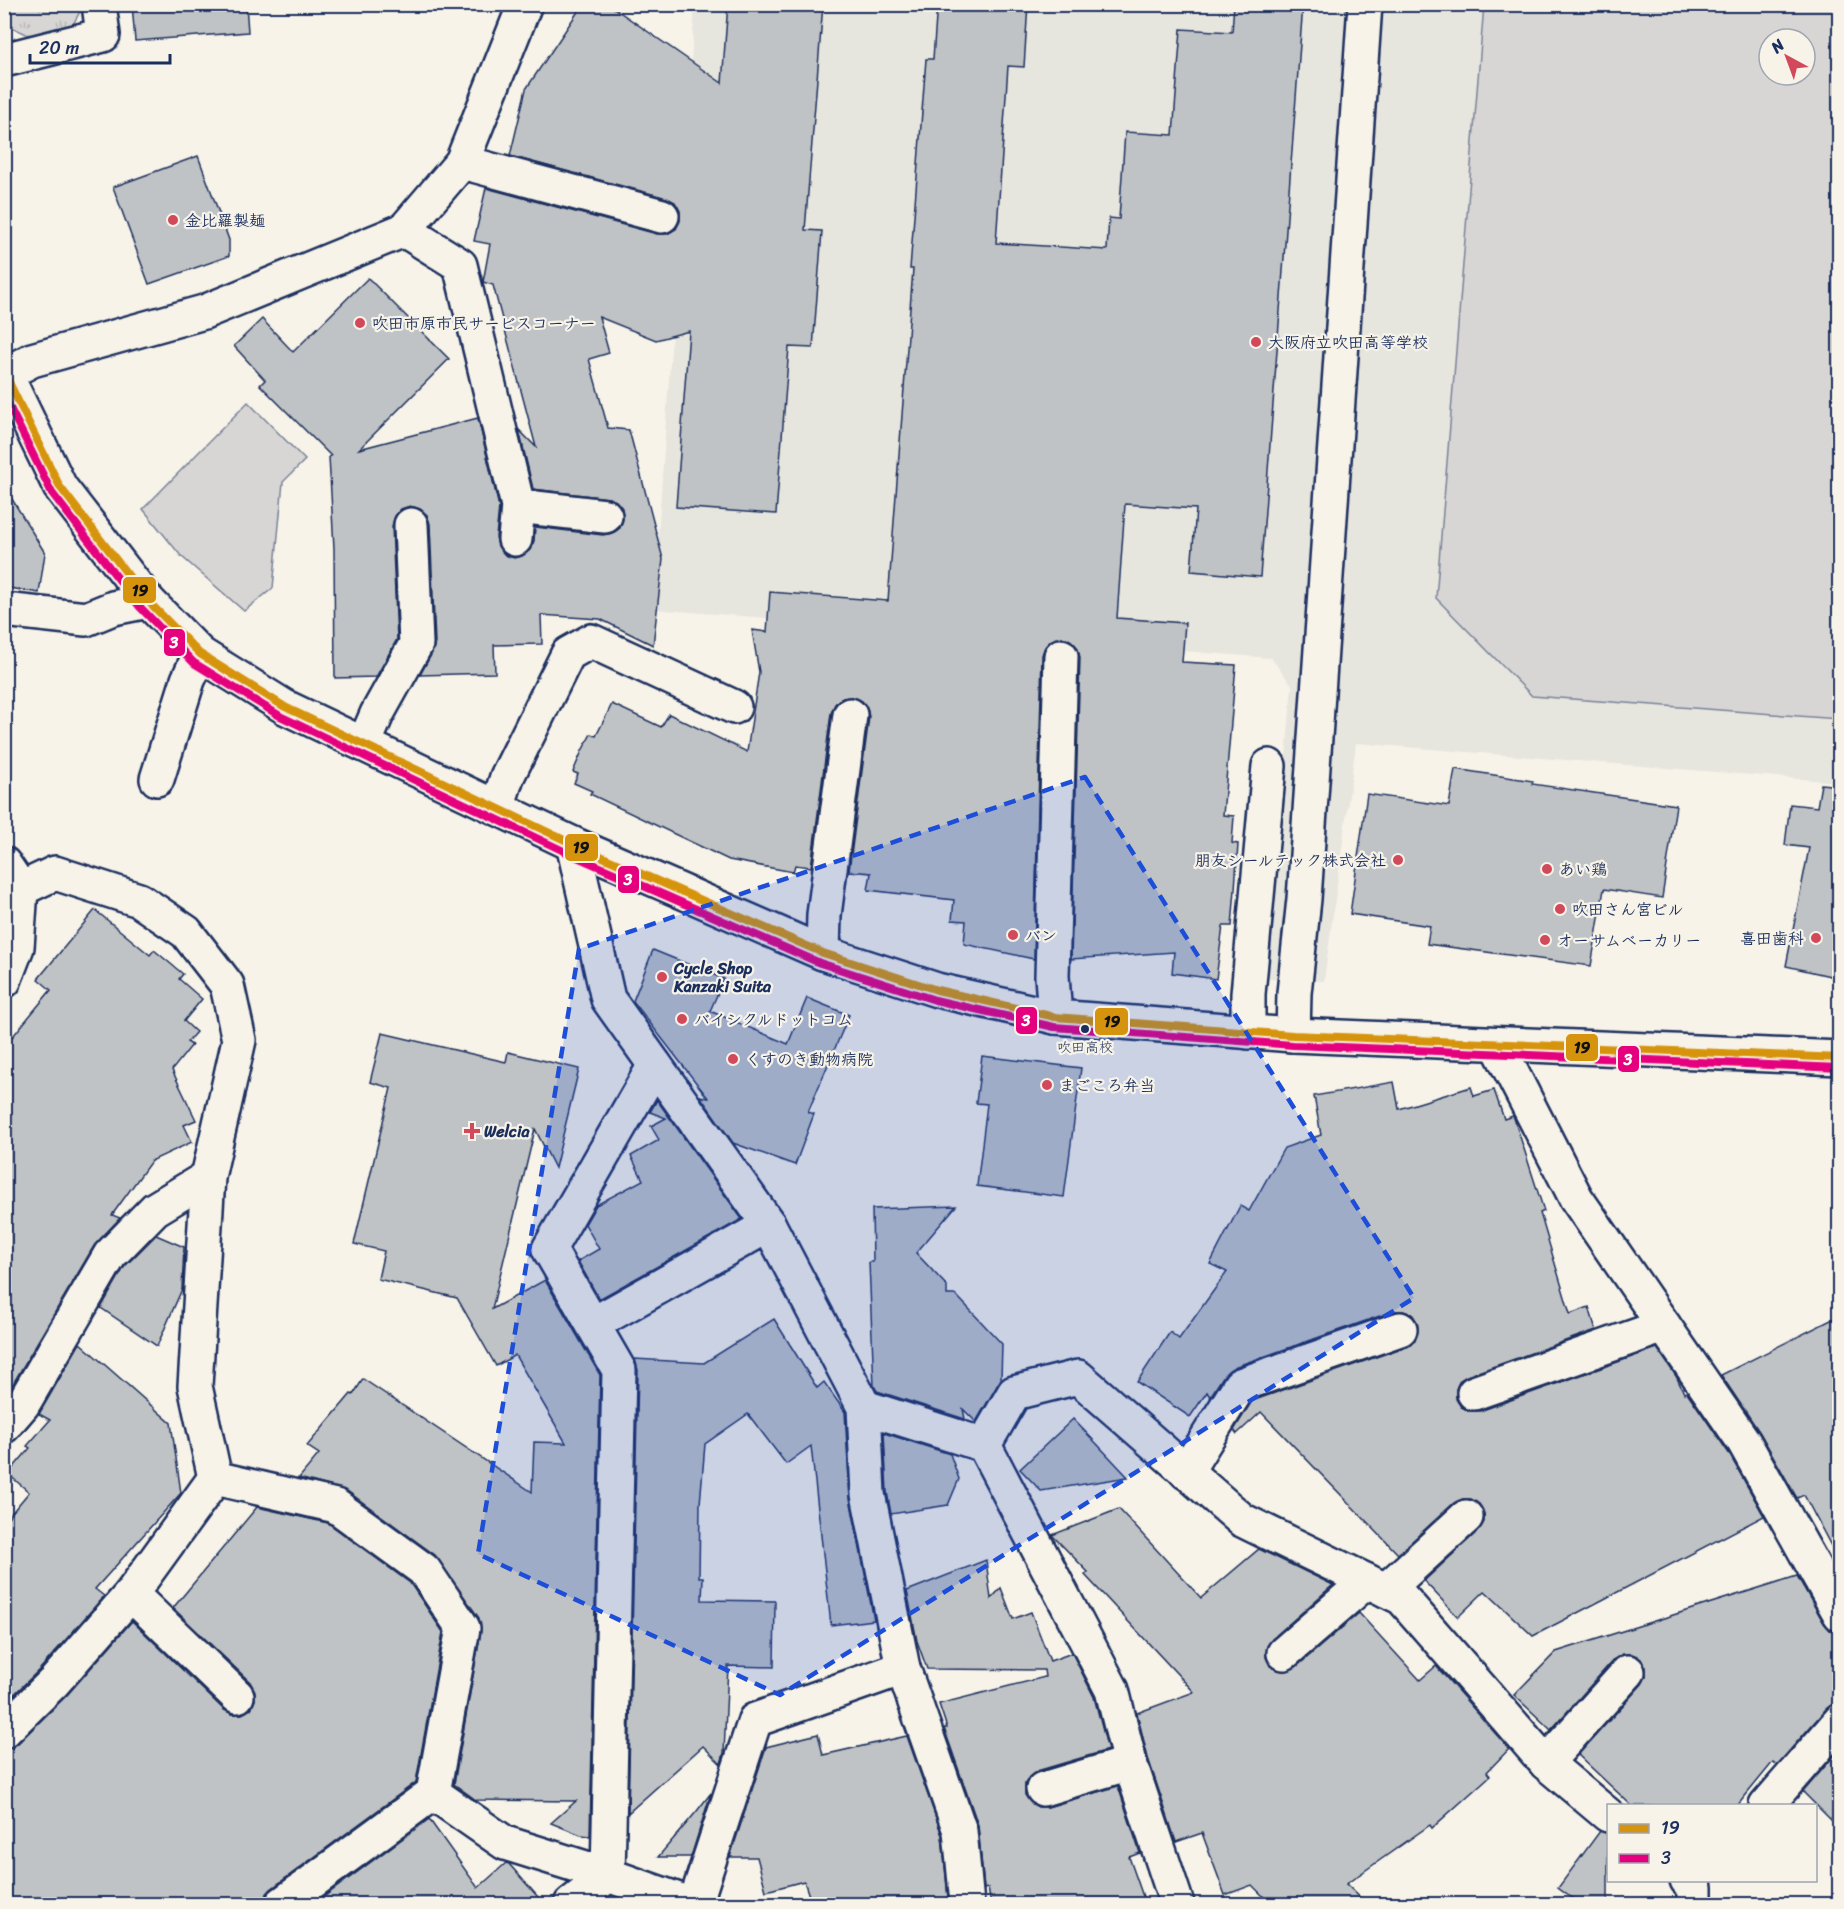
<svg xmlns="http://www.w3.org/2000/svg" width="1844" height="1909" viewBox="0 0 1844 1909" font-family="Sriracha,'Klee One',sans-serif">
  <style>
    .built { fill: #e6e5de; fill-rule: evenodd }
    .grass { fill: url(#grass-tufts); stroke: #798299; stroke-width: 1.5 }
    .garden { fill: #d7d6d4; stroke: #798299; stroke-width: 1.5; fill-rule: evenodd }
    .building { fill: #c0c3c5; stroke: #1b2f5e; stroke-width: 1.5 }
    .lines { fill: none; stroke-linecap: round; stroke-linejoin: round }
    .minor-casing { stroke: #1b2f5e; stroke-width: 38 }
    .minor { stroke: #f7f3e8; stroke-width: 33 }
    .bus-1-casing { stroke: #f7f3e8; stroke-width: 12 }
    .bus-2-casing { stroke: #f7f3e8; stroke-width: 12 }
    .bus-1 { stroke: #d6940e; stroke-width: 8 }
    .bus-2 { stroke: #e5007d; stroke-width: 8 }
    .marked { fill: #1d4ed8; fill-opacity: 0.2; stroke: #1d4ed8; stroke-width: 4.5; stroke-dasharray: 12 8; stroke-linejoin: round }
    .poi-dot { fill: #d1495b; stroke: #f7f3e8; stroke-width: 2 }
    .bus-dot { fill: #1b2f5e; stroke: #f7f3e8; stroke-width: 2 }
    .labels { text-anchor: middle; stroke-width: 4.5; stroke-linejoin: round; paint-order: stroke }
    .bus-label { font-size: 14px; fill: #1b2f5e; stroke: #f7f3e8 }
    .poi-label { font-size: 16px; font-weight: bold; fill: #1b2f5e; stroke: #f7f3e8; text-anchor: start }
    .line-badge { stroke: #f7f3e8; stroke-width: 2 }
    .badge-label { font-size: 16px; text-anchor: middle; font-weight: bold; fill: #fff }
    .pale-badge-label { font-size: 16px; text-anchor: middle; font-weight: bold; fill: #111 }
  </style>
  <defs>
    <pattern id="grass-tufts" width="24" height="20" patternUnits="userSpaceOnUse" patternTransform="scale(1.5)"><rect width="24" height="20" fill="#d7d6d4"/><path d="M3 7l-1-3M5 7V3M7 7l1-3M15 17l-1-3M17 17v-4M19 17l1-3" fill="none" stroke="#b8b8b8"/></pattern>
  </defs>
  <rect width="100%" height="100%" fill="#f7f3e8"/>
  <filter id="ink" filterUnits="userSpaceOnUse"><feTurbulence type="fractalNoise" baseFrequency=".0167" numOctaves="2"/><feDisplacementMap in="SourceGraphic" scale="12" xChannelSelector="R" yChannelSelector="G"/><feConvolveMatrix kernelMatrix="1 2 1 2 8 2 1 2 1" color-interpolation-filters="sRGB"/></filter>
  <g filter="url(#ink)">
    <path class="built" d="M695,5H1839V782L1356,743L1324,981L1268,979L1292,685L1271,658L653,609ZM1769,39H1805V75H1769Z"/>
    <polygon class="grass" points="82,4 82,8 72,26 33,37 11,27 5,7 4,5"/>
    <g class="garden">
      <path d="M1484,5H1839V719L1532,696L1436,598ZM1769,39H1805V75H1769Z"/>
      <polygon points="248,402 305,460 283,482 273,588 244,611 181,556 143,509"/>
    </g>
    <g class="building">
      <polygon points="132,4 246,4 248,32 135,41"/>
      <polygon points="583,4 608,4 722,83 728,4 823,4 805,230 822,231 813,348 789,347 776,514 676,507 689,331 656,340 599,317 609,353 589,359 608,428 629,430 663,559 653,645 600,619 541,615 542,644 494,645 495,673 420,675 432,653 435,643 430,524 427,515 420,509 410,506 401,509 395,516 392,526 397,639 376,677 335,678 334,548 329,457 331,456 260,385 265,380 234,346 262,319 293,352 368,278 449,359 359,449 478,418 499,507 496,537 498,546 505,555 514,558 522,556 530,550 534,541 535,527 603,535 613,533 620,528 623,519 622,508 616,501 608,498 533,489 519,430 536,447 493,285 483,282 490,244 474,241 486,188 657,234 667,234 676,229 680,221 680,211 675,202 667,198 510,156 526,89"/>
      <polygon points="937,4 1028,4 1024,67 1008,66 996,243 1107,250 1109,218 1119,219 1125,132 1173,135 1181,29 1232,32 1234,4 1303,4 1260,577 1191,571 1196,509 1125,504 1117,618 1185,623 1182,662 1236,665 1223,815 1234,816 1232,843 1238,844 1235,889 1232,926 1223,926 1216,979 1172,973 1174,952 1071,959 1080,657 1077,647 1070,640 1061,637 1052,640 1045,647 1042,655 1034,959 964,944 966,921 952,920 954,900 868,890 871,873 849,871 869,717 867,707 862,701 853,697 842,698 835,704 831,713 811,867 795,865 793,872 729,860 590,794 592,791 574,783 578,774 573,772 582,751 591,734 596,736 612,704 661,727 669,714 747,752 759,672 752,630 767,632 770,592 888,601 913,269 910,269 926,59 933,59"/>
      <polygon points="198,156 229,240 229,256 149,284 113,187"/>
      <polygon points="4,486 45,553 39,593 4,587"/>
      <polygon points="1455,769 1533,781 1532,784 1676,805 1662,898 1604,889 1591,966 1427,944 1430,926 1350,914 1367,794 1449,806"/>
      <polygon points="1821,784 1839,786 1839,978 1786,966 1809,848 1785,845 1790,804 1817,807"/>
      <polygon points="95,910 150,955 154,950 183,974 179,979 202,999 184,1021 196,1032 187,1042 192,1045 172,1070 196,1120 184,1125 192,1142 151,1161 112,1215 120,1218 94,1246 7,1394 4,1393 4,1047 51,990 38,979"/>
      <polygon points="653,950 724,979 710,1011 788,1044 807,998 849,1015 808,1112 814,1114 795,1165 733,1143 700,1096 708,1098 633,1001"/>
      <polygon points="382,1033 506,1062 508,1052 579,1069 555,1168 535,1129 492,1309 545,1280 600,1375 590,1836 581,1835 551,1823 576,1801 476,1800 454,1784 481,1631 479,1618 435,1555 347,1491 299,1478 319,1454 307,1446 351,1394 353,1395 363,1379 532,1492 534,1442 566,1443 515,1355 496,1366 457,1298 378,1279 384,1251 354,1244 391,1088 370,1082"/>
      <polygon points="982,1056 1081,1068 1064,1197 977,1186 987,1104 976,1103"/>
      <polygon points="1394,1082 1399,1109 1471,1087 1474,1096 1494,1090 1504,1119 1513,1116 1514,1118 1544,1211 1540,1213 1570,1314 1589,1307 1596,1330 1467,1376 1460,1380 1456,1389 1456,1399 1461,1407 1470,1411 1480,1411 1657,1348 1676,1376 1684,1393 1687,1392 1728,1452 1764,1516 1533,1636 1485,1591 1458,1617 1424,1581 1479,1530 1484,1522 1484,1514 1479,1504 1471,1499 1463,1499 1454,1503 1398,1554 1261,1412 1237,1434 1234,1430 1252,1401 1407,1346 1415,1341 1418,1332 1417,1322 1412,1314 1403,1311 1394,1311 1234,1367 1224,1375 1210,1397 1207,1392 1190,1417 1137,1382 1170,1332 1179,1339 1227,1272 1210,1264 1240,1206 1249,1211 1284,1148 1321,1135 1314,1096"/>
      <polygon points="657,1100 742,1219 599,1299 578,1261 599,1249 585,1224 596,1205 643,1180 631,1156 659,1140 651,1126 666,1118 650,1112"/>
      <polygon points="956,1206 916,1253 947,1286 947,1295 956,1295 1002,1344 1001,1379 976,1422 963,1409 965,1419 877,1391 874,1386 869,1262 873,1262 872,1209"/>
      <polygon points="156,1235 184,1247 182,1289 157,1346 101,1308 125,1266"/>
      <polygon points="1839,1316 1839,1561 1804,1495 1797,1498 1760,1433 1721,1375"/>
      <polygon points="774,1319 817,1388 824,1382 845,1412 850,1498 874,1620 831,1625 811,1446 786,1464 748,1414 705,1444 700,1504 699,1577 703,1577 702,1600 775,1601 774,1667 728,1666 724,1753 721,1764 703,1746 628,1813 638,1370 635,1359 704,1363"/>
      <polygon points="80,1343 171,1423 181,1493 95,1589 104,1596 40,1669 4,1704 4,1522 29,1492 8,1474 30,1448 27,1446 50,1420 39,1414"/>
      <polygon points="1073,1419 1098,1445 1128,1477 1041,1491 1020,1469"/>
      <polygon points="884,1433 950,1454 959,1479 948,1505 891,1514 887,1492"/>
      <polygon points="257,1507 328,1523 410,1583 443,1632 416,1782 271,1889 265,1896 264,1905 4,1905 4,1749 17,1744 67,1695 132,1621 224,1710 232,1714 242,1714 251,1709 255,1700 255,1691 250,1682 173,1608"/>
      <polygon points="1119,1509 1201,1598 1259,1549 1333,1585 1272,1639 1267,1646 1266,1657 1270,1666 1277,1670 1287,1671 1296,1667 1359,1613 1420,1680 1436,1666 1509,1749 1487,1772 1490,1776 1432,1828 1430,1825 1346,1884 1368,1905 1272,1905 1252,1885 1225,1895 1202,1833 1176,1842 1148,1758 1137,1713 1194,1692 1085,1575 1088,1572 1052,1535"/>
      <polygon points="986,1560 991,1599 1001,1588 1013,1619 1031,1612 1050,1661 1072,1653 1094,1697 1108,1750 1037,1771 1029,1777 1025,1784 1025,1795 1030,1802 1038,1807 1048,1807 1118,1786 1140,1853 1129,1857 1146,1905 991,1905 988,1888 984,1889 978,1825 944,1728 947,1728 939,1704 1045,1677 1044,1670 927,1669 917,1641 907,1591"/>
      <polygon points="1797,1576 1824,1623 1830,1630 1839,1633 1839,1703 1833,1704 1826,1709 1777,1765 1773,1762 1737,1806 1632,1806 1578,1755 1642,1684 1646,1676 1646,1667 1641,1659 1632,1654 1623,1654 1614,1659 1551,1730 1514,1695 1556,1652"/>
      <polygon points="818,1734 823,1755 907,1736 942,1835 948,1898 923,1905 812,1905 804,1881 766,1891 757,1857 730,1857 766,1747"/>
      <polygon points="1839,1750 1839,1828 1803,1792"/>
      <polygon points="711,1793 691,1857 658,1857 697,1811"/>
      <polygon points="429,1819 478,1888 506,1863 509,1864 545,1905 313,1905"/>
      <polygon points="1600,1831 1608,1833 1608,1905 1581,1905 1558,1888"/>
    </g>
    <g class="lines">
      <defs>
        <g id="minor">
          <polyline points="4,60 103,35 99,4"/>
          <polyline points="462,162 662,216"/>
          <polyline points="404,230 460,265 518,506 515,539"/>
          <polyline points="4,371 60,487 148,601 200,654 285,707 573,844 823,953 937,990 1055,1017 1293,1035 1840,1058"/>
          <polyline points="5,374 32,360 204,312 404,230 462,162 525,4"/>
          <polyline points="518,506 605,516"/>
          <polyline points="4,610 86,619 113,608 148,601"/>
          <polyline points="364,744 377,714 416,644 411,525"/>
          <polyline points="157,779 188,680 200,654"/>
          <polyline points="497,808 507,777 568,654 591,641 734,707"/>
          <polyline points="573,844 608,999 769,1225 864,1407 868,1494 903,1668 960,1831 967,1904"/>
          <polyline points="4,864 21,889 17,947 4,981"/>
          <polyline points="823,953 824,915 850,715"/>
          <polyline points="1055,1017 1052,976 1061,656"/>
          <polyline points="1248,1032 1248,994 1269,766"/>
          <polyline points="1293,1035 1294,993 1304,899 1365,4"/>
          <polyline points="1497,1044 1576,1198 1744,1442 1840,1614"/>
          <polyline points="593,1324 769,1225"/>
          <polyline points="1474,1393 1664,1326"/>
          <polyline points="864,1407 984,1445 1112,1690 1130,1763 1177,1904"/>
          <polyline points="4,1426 23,1404 110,1255 155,1209 208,1177"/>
          <polyline points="984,1445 1014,1393 1078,1377 1242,1520 1402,1598 1546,1763 1608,1815"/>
          <polyline points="1186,1472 1240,1385 1400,1329"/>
          <polyline points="215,1478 336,1506 424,1570 463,1628 433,1793 282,1904"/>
          <polyline points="1386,1590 1466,1517"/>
          <polyline points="131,1594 237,1696"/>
          <polyline points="1284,1653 1367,1581"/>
          <polyline points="4,1731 54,1682 131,1594 215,1478 195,1386 208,1177 239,1040 227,985 186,932 139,900 55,873 21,889"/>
          <polyline points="1546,1763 1628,1672"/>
          <polyline points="1043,1789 1130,1763"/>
          <polyline points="433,1793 505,1843 608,1875 690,1904"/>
          <polyline points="1766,1806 1840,1721"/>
          <polyline points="1687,1880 1695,1887 1695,1904"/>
          <polyline points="571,1904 608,1875 619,1370 549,1249 655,1065"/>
          <polyline points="695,1904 755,1720 903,1668"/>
        </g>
      </defs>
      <use href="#minor" class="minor-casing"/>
      <use href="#minor" class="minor"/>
      <defs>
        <polyline id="bus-1" points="4,372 60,487 148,601 200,654 285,707 573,844 823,953 937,990 1055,1017 1293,1035 1840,1058"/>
        <polyline id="bus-2" points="4,396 52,493 140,607 194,663 280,716 568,853 820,963 935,1000 1054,1027 1293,1045 1840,1068"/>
      </defs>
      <use href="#bus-1" class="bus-1-casing"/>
      <use href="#bus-2" class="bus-2-casing"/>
      <use href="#bus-1" class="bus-1"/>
      <use href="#bus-2" class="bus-2"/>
    </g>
  </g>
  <path class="marked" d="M1085,777L1414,1298L780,1695L478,1554L579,949Z"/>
  <g class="poi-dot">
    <circle cx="173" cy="220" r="6"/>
    <circle cx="360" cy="323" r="6"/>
    <circle cx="1256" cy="342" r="6"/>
    <circle cx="1398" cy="860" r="6"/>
    <circle cx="1547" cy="869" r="6"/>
    <circle cx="1560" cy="909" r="6"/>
    <circle cx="1013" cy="935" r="6"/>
    <circle cx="1816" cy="938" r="6"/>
    <circle cx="1545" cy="940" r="6"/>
    <circle cx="662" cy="977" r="6"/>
    <circle cx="682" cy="1019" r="6"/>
    <circle cx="733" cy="1059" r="6"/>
    <circle cx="1047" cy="1085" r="6"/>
    <path d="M469 1122h6v6h6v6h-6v6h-6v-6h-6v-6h6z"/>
  </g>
  <circle class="bus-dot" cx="1085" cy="1029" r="5"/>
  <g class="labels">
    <g class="bus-label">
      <text x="1085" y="1052">吹田高校</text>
    </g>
    <g class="poi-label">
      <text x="185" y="226">金比羅製麺</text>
      <text x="372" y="329">吹田市原市民サービスコーナー</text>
      <text x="1268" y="348">大阪府立吹田高等学校</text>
      <text x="1386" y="866" text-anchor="end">朋友シールテック株式会社</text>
      <text x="1559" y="875">あい鶏</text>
      <text x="1572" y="915">吹田さん宮ビル</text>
      <text x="1025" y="941">バン</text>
      <text x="1804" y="944" text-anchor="end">喜田歯科</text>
      <text x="1557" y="946">オーサムベーカリー</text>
      <text x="674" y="974">Cycle Shop<tspan x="674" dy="18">Kanzaki Suita</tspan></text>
      <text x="694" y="1025">バイシクルドットコム</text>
      <text x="745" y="1065">くすのき動物病院</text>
      <text x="1059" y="1091">まごころ弁当</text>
      <text x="484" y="1137">Welcia</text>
    </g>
  </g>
  <g class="line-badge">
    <rect x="122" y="576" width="35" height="28" rx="6" fill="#d6940e"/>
    <rect x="163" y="628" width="23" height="29" rx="6" fill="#e5007d"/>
    <rect x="564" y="833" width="35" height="29" rx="6" fill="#d6940e"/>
    <rect x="617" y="865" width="23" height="29" rx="6" fill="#e5007d"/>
    <rect x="1015" y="1006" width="23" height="29" rx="6" fill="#e5007d"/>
    <rect x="1094" y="1007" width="35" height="29" rx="6" fill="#d6940e"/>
    <rect x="1565" y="1033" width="34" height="29" rx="6" fill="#d6940e"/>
    <rect x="1617" y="1045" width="23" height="28" rx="6" fill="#e5007d"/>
  </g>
  <g class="badge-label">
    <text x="174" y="648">3</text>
    <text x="628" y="885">3</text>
    <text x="1026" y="1026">3</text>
    <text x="1628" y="1065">3</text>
  </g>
  <g class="pale-badge-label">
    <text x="140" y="596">19</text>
    <text x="581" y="853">19</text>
    <text x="1112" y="1027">19</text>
    <text x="1582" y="1053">19</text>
  </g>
  <rect width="1844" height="1909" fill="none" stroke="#f7f3e8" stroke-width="24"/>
  <rect x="12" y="12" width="1820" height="1885" fill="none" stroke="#1b2f5e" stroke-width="2" filter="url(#ink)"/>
  <rect x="1607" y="1804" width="210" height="78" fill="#f7f3e8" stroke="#9fa5b1" stroke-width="1.5"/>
  <rect x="1619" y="1824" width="30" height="9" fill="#d6940e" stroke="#9fa5b1" stroke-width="1.5"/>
  <text x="1661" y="1834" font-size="18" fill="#1b2f5e">19</text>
  <rect x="1619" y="1854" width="30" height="9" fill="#e5007d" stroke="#9fa5b1" stroke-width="1.5"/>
  <text x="1661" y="1864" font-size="18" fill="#1b2f5e">3</text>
  <g transform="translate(1787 57) rotate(319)"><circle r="28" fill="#f7f3e8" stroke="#9fa5b1" stroke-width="1.5"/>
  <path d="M0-4.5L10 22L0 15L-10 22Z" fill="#d1495b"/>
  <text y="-9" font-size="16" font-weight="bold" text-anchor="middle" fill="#1b2f5e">N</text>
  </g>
  <path d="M30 54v9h140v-9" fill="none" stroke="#1b2f5e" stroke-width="3"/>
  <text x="39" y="54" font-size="18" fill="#1b2f5e" stroke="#f7f3e8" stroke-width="4.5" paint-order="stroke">20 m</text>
</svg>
